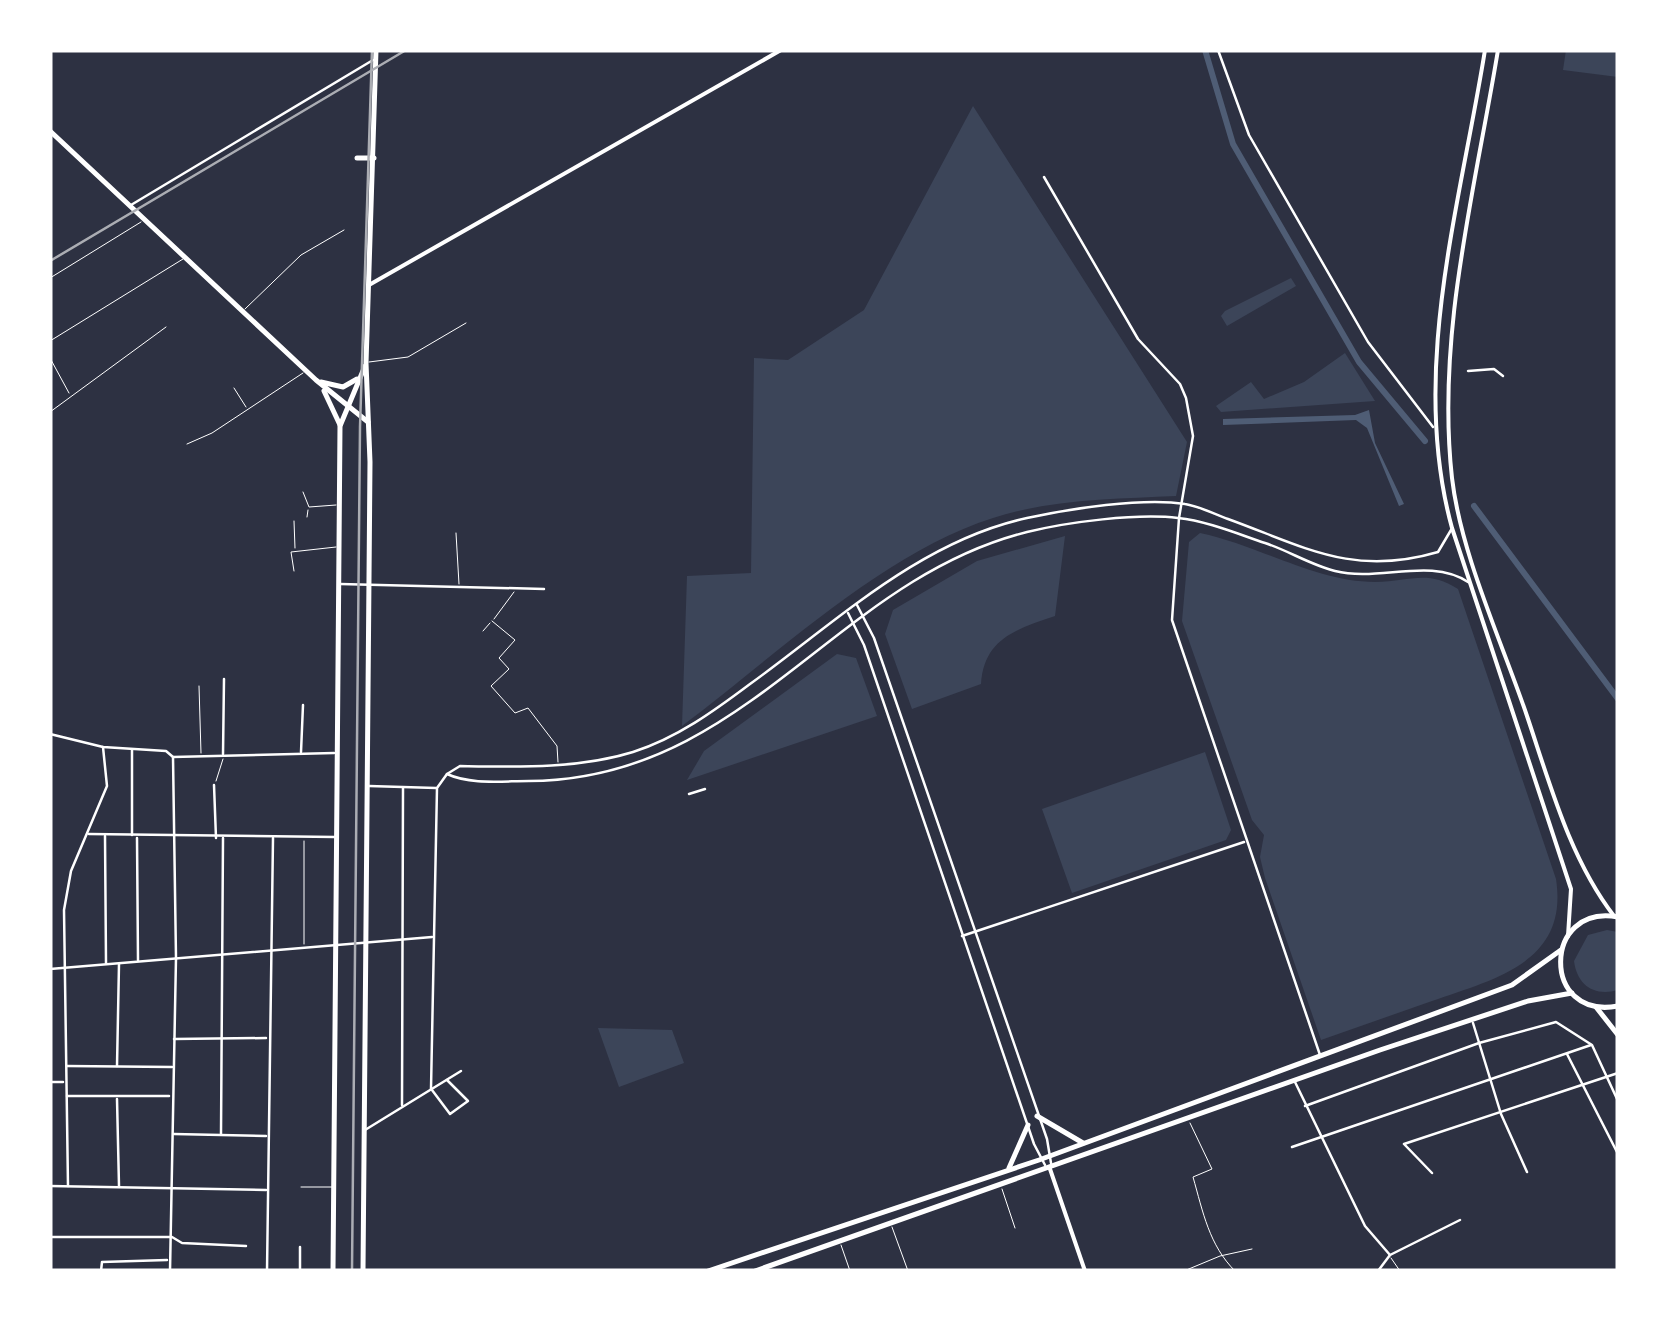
<svg xmlns="http://www.w3.org/2000/svg" width="1668" height="1321" viewBox="0 0 1668 1321" font-family="Ubuntu,sans-serif">
  <style>
    .green { fill: #3c4559 }
    .water { fill: #4f5d75 }
    .lines { fill: none; stroke-linecap: round; stroke-linejoin: round }
    .canal { stroke: #4f5d75; stroke-width: 6 }
    .service { stroke: #fff; stroke-width: 1 }
    .minor { stroke: #fff; stroke-width: 2.5 }
    .tertiary { stroke: #fff; stroke-width: 4 }
    .secondary { stroke: #fff; stroke-width: 4 }
    .primary { stroke: #fff; stroke-width: 5 }
    .trunk { stroke: #fff; stroke-width: 5 }
    .rail { stroke: #abadb3; stroke-width: 2.5 }
  </style>
  <rect width="100%" height="100%" fill="#2d3142"/>
  <g class="green">
    <polygon points="1566,50 1618,50 1618,77 1563,70"/>
    <path d="M973,106L1187,442L1176,496C1116,499 1051,499 993,518C884,552 774,657 682,726L687,576L751,573L754,358L788,360L864,310Z"/>
    <polygon points="1291,278 1296,286 1227,326 1221,316 1225,311"/>
    <polygon points="1345,353 1375,401 1221,412 1216,406 1251,382 1264,399 1304,382"/>
    <path d="M1200,533C1258,545 1316,582 1375,582C1410,582 1426,569 1458,589L1556,879C1569,963 1494,979 1432,1001C1395,1014 1358,1027 1321,1040L1265,878L1260,857L1264,835L1252,820L1182,621L1189,542Z"/>
    <path d="M1065,536L1055,616C1017,629 984,638 981,684L912,709L885,634L893,610L977,561Z"/>
    <polygon points="837,654 856,658 877,716 687,780 704,751"/>
    <polygon points="1205,752 1231,830 1226,840 1072,893 1042,809"/>
    <path d="M1607,930L1618,932V990C1594,997 1577,985 1574,961L1588,935Z"/>
    <polygon points="598,1028 672,1030 684,1063 619,1087"/>
  </g>
  <polygon class="water" points="1369,410 1375,443 1404,504 1399,506 1367,428 1356,420 1223,425 1223,419 1355,415"/>
  <g class="lines">
    <g class="canal">
      <polyline points="1205,50 1233,144 1359,362 1425,441"/>
      <polyline points="1474,506 1618,699"/>
    </g>
    <g class="service">
      <polyline points="50,278 141,222"/>
      <polyline points="245,309 301,255 344,230"/>
      <polyline points="50,341 183,259"/>
      <polyline points="50,358 69,393"/>
      <polyline points="369,362 408,357 466,323"/>
      <polyline points="234,388 246,407"/>
      <polyline points="50,412 166,327"/>
      <polyline points="187,444 212,433 303,373"/>
      <polyline points="303,492 309,507 336,505"/>
      <polyline points="307,517 308,510"/>
      <polyline points="294,521 295,548"/>
      <polyline points="456,533 459,584"/>
      <polyline points="294,571 291,552 336,547"/>
      <polyline points="494,619 514,592"/>
      <polyline points="492,621 515,640 499,658 509,669 491,686 515,713 528,708 557,746 558,762"/>
      <polyline points="483,631 490,623"/>
      <polyline points="199,686 201,753"/>
      <polyline points="216,781 223,759"/>
      <polyline points="304,944 304,841"/>
      <path d="M1190,1123L1212,1169L1193,1177C1203,1212 1209,1245 1235,1271"/>
      <polyline points="301,1187 333,1187"/>
      <polyline points="1002,1189 1015,1228"/>
      <polyline points="892,1227 908,1271"/>
      <polyline points="841,1245 850,1271"/>
      <polyline points="1391,1258 1400,1271"/>
      <polyline points="1184,1271 1220,1256 1252,1249"/>
    </g>
    <g class="minor">
      <polyline points="1218,50 1249,135 1368,342 1433,427"/>
      <polyline points="1044,177 1138,339 1180,384 1186,398 1193,436 1179,518 1172,620 1320,1055"/>
      <polyline points="131,205 373,60"/>
      <polyline points="1468,371 1494,369 1503,376"/>
      <polyline points="340,584 544,589"/>
      <polyline points="857,605 874,638 1047,1139 1051,1163"/>
      <polyline points="848,613 864,645 1034,1144 1045,1165"/>
      <polyline points="50,734 103,747 166,751 173,757 334,753"/>
      <polyline points="132,750 132,835"/>
      <polyline points="301,752 303,705"/>
      <polyline points="223,754 224,679"/>
      <path d="M447,774C471,785 502,781 529,781C746,780 834,580 1027,532C1068,522 1137,513 1178,518C1207,521 1238,534 1265,543C1289,551 1311,565 1335,571C1379,582 1430,557 1468,582"/>
      <polyline points="214,785 216,838"/>
      <polyline points="369,786 436,788"/>
      <polyline points="689,794 705,789"/>
      <polyline points="89,834 335,837"/>
      <polyline points="105,836 106,963"/>
      <polyline points="137,838 138,960"/>
      <polyline points="962,936 1244,842"/>
      <polyline points="50,969 432,937"/>
      <polyline points="1473,1023 1501,1114 1527,1172"/>
      <polyline points="174,1039 266,1038"/>
      <polyline points="1567,1054 1618,1154"/>
      <polyline points="67,1066 172,1067"/>
      <polyline points="117,1066 119,964"/>
      <polyline points="50,1082 63,1082"/>
      <polyline points="1295,1082 1365,1226 1390,1255"/>
      <path d="M431,1089L437,788L447,774L460,766C517,767 578,769 633,752C677,738 714,711 750,684C836,622 920,541 1027,518C1069,509 1143,497 1185,504C1199,506 1214,514 1228,519C1305,547 1353,577 1438,552L1451,530"/>
      <polyline points="432,1090 450,1114 468,1101 447,1080"/>
      <polyline points="67,1096 169,1096"/>
      <polyline points="117,1099 119,1186"/>
      <polyline points="402,1105 403,788"/>
      <polyline points="1305,1106 1479,1043 1556,1022 1592,1045 1618,1101"/>
      <polyline points="365,1130 461,1071"/>
      <polyline points="174,1134 266,1136"/>
      <polyline points="221,1134 223,838"/>
      <polyline points="1292,1147 1591,1045"/>
      <polyline points="1432,1173 1404,1144 1618,1073"/>
      <polyline points="50,1186 266,1190"/>
      <polyline points="68,1186 64,910 71,871 107,786 103,747"/>
      <polyline points="50,1237 172,1237 182,1243 246,1246"/>
      <polyline points="101,1271 102,1262 167,1260"/>
      <polyline points="170,1271 176,958 173,757"/>
      <polyline points="267,1271 273,838"/>
      <polyline points="300,1271 300,1247"/>
      <polyline points="1378,1271 1390,1255 1460,1220"/>
    </g>
    <g class="tertiary">
      <polyline points="369,285 781,50"/>
      <polyline points="1050,1169 1085,1271"/>
    </g>
    <g class="secondary">
      <path d="M1485,50C1460,206 1409,372 1452,528L1571,889L1568,936"/>
      <path d="M1498,50C1475,190 1436,335 1452,478C1461,555 1502,642 1527,716C1550,784 1570,859 1614,916"/>
    </g>
    <g class="primary">
      <path d="M1618,917C1542,903 1541,1021 1618,1006"/>
      <polyline points="1596,1007 1618,1035"/>
      <polyline points="1037,1116 1083,1143"/>
      <polyline points="1009,1168 1028,1125"/>
      <polyline points="708,1271 1039,1160 1512,985 1561,950"/>
      <polyline points="755,1271 1380,1050 1528,1001 1572,993"/>
    </g>
    <g class="trunk">
      <polyline points="50,131 316,380 368,422"/>
      <polyline points="357,158 374,158"/>
      <polyline points="321,382 343,387 357,379"/>
      <polyline points="324,391 340,425"/>
      <polyline points="333,1271 340,426 365,366"/>
      <polyline points="363,1271 370,462 366,363 376,50"/>
    </g>
    <g class="rail">
      <polyline points="50,261 406,50"/>
      <polyline points="352,1271 360,427 372,50"/>
    </g>
  </g>
  <rect width="1668" height="1321" fill="none" stroke="#ffffff" stroke-width="105"/>
</svg>
